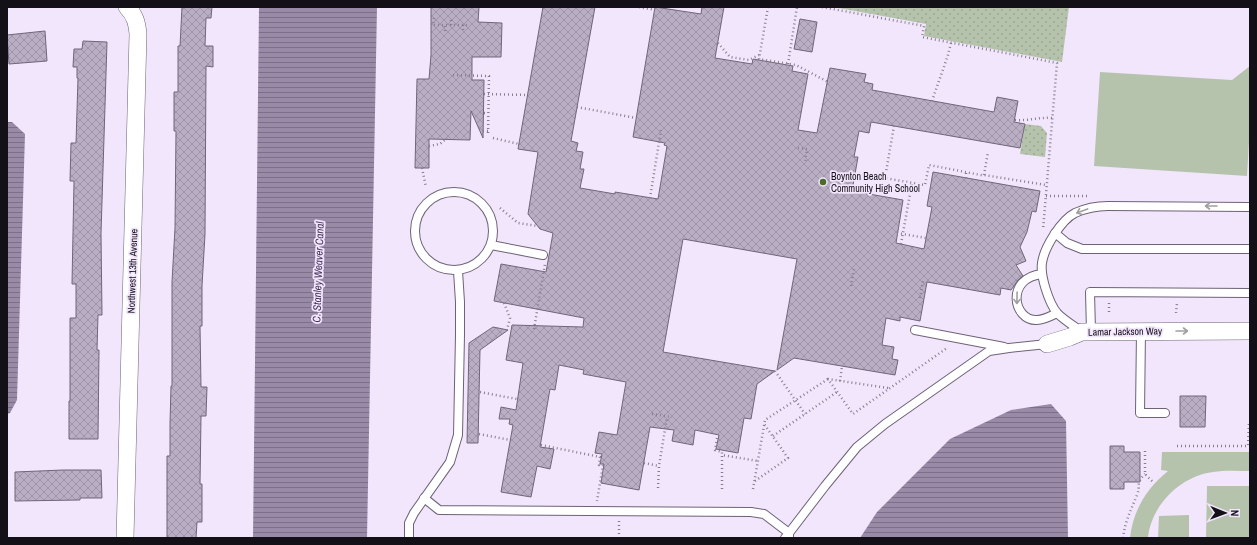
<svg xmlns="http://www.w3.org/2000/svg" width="1257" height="545" viewBox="0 0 1257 545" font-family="'Archivo Narrow',sans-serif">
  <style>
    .grass { fill: #b6c3ac }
    .park { fill: url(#park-dots) }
    .water { fill: url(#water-rules) }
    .building { fill: url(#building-cross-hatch); stroke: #706579 }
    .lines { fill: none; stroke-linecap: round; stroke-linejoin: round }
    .service-casing { stroke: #6d6276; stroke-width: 10 }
    .minor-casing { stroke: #6d6276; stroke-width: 18 }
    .path { stroke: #867e8d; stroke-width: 2.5; stroke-dasharray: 1 3; stroke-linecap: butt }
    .service { stroke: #fff; stroke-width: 8 }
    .minor { stroke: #fff; stroke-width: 17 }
    .oneway { stroke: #a19fa2 }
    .poi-dot { fill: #486d26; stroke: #f2e6fd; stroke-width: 1.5 }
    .labels { text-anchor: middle; stroke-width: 3.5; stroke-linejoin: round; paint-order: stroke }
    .poi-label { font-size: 10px; fill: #141017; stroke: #f2e6fd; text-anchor: start }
    .street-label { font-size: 10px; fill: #141017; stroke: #f2e6fd }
    .water-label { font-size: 11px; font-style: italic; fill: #462f58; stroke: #f2e6fd }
  </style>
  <defs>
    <pattern id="park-dots" width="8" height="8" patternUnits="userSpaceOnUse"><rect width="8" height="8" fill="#b6c3ac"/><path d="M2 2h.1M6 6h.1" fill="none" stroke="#9ca693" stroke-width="1.8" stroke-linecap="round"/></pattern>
    <pattern id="water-rules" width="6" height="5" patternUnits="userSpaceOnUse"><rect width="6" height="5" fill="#998aa7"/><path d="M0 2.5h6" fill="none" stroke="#7c6f87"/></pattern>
    <pattern id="building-cross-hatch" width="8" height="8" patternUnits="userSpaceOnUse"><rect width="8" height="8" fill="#baaec4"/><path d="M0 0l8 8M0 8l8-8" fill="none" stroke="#9f95a8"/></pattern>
  </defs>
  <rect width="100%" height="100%" fill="#f2e6fd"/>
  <g class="grass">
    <polygon points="1250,66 1250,125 1247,176 1094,166 1100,72 1232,80"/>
    <path d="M1162,452H1250V471C1238,471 1225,470 1213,472C1181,476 1151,505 1148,538H1130C1133,510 1147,488 1168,471L1161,470Z"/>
    <polygon points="1207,486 1250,486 1250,538 1206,538"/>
    <polygon points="1189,515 1189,538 1158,538 1159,516"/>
  </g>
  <g class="park">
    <polygon points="833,7 1069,7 1062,62 924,36 926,24"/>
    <polygon points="1025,124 1041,126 1047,133 1045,157 1020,154"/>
  </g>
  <g class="water">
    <polygon points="259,7 377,7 367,538 253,538"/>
    <polygon points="7,122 12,122 25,134 17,400 10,413 7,414"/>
    <polygon points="1051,404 1066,421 1068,538 860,538 877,512 950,439 1011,410"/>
  </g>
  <g class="building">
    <polygon points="182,7 212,7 211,18 206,18 205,46 213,46 213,67 206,66 205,234 202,286 202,326 200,326 201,387 207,387 206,416 201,416 200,484 202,484 202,522 197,522 196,538 167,538 167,456 170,456 170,424 171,386 172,386 172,282 175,228 176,131 174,131 174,92 178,92 178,46 180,46"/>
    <polygon points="431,7 479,7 478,22 502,23 501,57 472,57 472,80 484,80 483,138 471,111 470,140 429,139 429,168 415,168 417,79 429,79 431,55"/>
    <polygon points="543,7 595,7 571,141 578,143 576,151 583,152 580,169 584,169 580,188 615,194 615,192 658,199 667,146 664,145 665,143 633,137 655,7 701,14 702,7 724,7 715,58 752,64 753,59 793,66 792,71 808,74 798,130 817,133 830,68 866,74 864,82 873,84 872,90 994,112 997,97 1018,101 1014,122 1025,124 1020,148 871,122 869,133 859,131 854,157 858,157 852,191 903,200 896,243 924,249 932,207 927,206 933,172 1040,191 1036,212 1032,211 1027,232 1020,247 1026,261 1016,265 1023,276 1018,280 1011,290 1001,288 1000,295 927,282 920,321 900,317 900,321 886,318 882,345 894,347 892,359 898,360 895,375 794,358 777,370 797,259 683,239 663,352 775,371 757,384 751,419 744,418 738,453 716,449 719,435 695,430 693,445 672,441 674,430 650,427 639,490 601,483 604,464 600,464 602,454 595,453 599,432 617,435 626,382 583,374 584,370 559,365 555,390 550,389 540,447 554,449 550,469 537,466 531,497 501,492 513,425 509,424 510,419 499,419 501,407 516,410 523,363 506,360 512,325 583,327 584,318 494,301 501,264 546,272 553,233 540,229 528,214 538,152 518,149"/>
    <polygon points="800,19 817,22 812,52 794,49"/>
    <polygon points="45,31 47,61 9,64 7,35"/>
    <polygon points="83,41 107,42 101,233 102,315 98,315 97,350 99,350 98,439 69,439 69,401 70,401 70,318 76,318 76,284 72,284 74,181 70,181 71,143 76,143 78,78 77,78 77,67 73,67 74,49 82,49"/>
    <polygon points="493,327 508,330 480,350 478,443 467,443 469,343"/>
    <polygon points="1180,396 1206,396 1205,427 1180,427"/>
    <polygon points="1110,446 1124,446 1124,452 1140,452 1140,482 1124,482 1124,489 1110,489"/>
    <polygon points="63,470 101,470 102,498 80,498 80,500 15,501 15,472"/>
  </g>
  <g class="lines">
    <defs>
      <g id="service">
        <circle cx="454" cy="231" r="39"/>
        <polyline points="1055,233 1067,243 1082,249 1250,249"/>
        <polyline points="491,245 543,255"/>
        <path d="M1042,274C1005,278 1013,321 1037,320C1044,320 1051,316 1057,313"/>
        <polyline points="915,330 1004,347"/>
        <polyline points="1091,331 1090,292 1250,293"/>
        <polyline points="1141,331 1140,413 1165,413"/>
        <path d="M1082,332C1074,326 1064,320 1057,313C1049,303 1040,276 1042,263C1044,248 1061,220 1075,213C1086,208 1097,206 1108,206L1250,207"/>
        <polyline points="424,498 439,510 751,512 764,514 789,533 785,538"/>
        <polyline points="789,537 789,533 825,486 857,447 885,424 989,351 1009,348 1047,344"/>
        <polyline points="409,538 409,523 414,513 450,462 458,435 460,335 460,302 458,271"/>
      </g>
      <g id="minor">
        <polyline points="1047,344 1070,337 1082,332 1250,331"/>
        <path d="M125,538L138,34C137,23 135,15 127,7"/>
      </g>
    </defs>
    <use href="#service" class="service-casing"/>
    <use href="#minor" class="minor-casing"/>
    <g class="path">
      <polyline points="639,7 655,10"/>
      <polyline points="768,7 759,59 796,65 828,82"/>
      <polyline points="822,7 924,26 922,37 1057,63 1043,230"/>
      <polyline points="434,18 433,25 469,25"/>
      <polyline points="451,25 451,19"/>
      <polyline points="463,25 463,32"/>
      <polyline points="445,31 445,25"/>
      <polyline points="718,43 730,57 749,60 759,55"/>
      <polyline points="788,64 797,7"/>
      <polyline points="453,75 489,76 488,135"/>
      <polyline points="484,94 527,95"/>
      <polyline points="932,101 948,55 951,43"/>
      <polyline points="577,107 636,118"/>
      <polyline points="484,113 488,113"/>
      <path d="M1015,120C1028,121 1039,117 1052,118"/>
      <polyline points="483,131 488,131"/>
      <polyline points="493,138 519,144"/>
      <polyline points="429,146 440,144 447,138"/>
      <polyline points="798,148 807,149 805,162"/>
      <polyline points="422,168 426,187"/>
      <polyline points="855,173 925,185 929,165 981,175 984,175 1046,185"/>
      <polyline points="984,175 988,152"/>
      <polyline points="885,178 894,126"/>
      <polyline points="966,178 966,172"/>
      <polyline points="1046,196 1087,196"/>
      <polyline points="650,198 661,130"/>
      <polyline points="500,208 518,223 538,226"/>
      <polyline points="897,233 926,238"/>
      <polyline points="901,244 912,183"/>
      <polyline points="851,286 854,269"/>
      <polyline points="920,298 923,281"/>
      <polyline points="504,303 510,318 507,330"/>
      <polyline points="1109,303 1109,315"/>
      <polyline points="1176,313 1177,303"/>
      <polyline points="534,329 545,264"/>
      <polyline points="775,371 805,414"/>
      <polyline points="840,381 842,366"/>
      <polyline points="888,388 828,379 853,414 947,348"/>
      <polyline points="480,392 517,399"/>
      <polyline points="652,414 672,417"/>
      <polyline points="479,434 510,440"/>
      <polyline points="773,436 837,392"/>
      <polyline points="717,438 715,450 722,452 722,455"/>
      <polyline points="541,445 600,457 599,465 603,465 597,501"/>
      <polyline points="1177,446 1248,446 1249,422 1250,422"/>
      <polyline points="1145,451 1145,474 1154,483"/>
      <polyline points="644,463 659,466"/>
      <polyline points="755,481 788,458 764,424"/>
      <polyline points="658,488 659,466 667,417"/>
      <polyline points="722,489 722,455 758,461"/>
      <polyline points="753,489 765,420 828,379"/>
      <polyline points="619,538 619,521"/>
      <path d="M1123,538C1125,521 1131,510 1137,495C1141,485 1135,484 1145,474"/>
    </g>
    <use href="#service" class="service"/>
    <use href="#minor" class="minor"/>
  </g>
  <defs><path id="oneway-shaft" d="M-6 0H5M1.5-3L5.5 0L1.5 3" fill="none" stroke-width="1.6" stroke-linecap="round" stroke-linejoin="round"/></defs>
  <g class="oneway">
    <use href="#oneway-shaft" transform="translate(1211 206) rotate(-180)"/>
    <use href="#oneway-shaft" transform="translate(1082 211) rotate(160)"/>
    <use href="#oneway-shaft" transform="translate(1017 298) rotate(91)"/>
    <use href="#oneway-shaft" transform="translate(1182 331)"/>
  </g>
  <circle class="poi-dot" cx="823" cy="182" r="4"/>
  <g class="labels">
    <g class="poi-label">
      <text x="831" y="180">Boynton Beach<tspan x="831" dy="12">Community High School</tspan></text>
    </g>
    <g class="street-label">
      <text transform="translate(132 271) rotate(-88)" y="4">Northwest 13th Avenue</text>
      <text transform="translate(1125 331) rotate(-1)" y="4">Lamar Jackson Way</text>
    </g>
    <g class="water-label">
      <text transform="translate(318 272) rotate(-88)" y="4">C. Stanley Weaver Canal</text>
    </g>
  </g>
  <rect width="1257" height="545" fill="none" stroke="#141017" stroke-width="16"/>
  <g transform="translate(1225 513) rotate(91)" stroke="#f2e6fd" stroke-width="3" paint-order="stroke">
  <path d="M0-3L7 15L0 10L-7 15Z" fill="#141017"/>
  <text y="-6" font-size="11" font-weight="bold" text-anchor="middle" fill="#141017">N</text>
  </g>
</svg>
